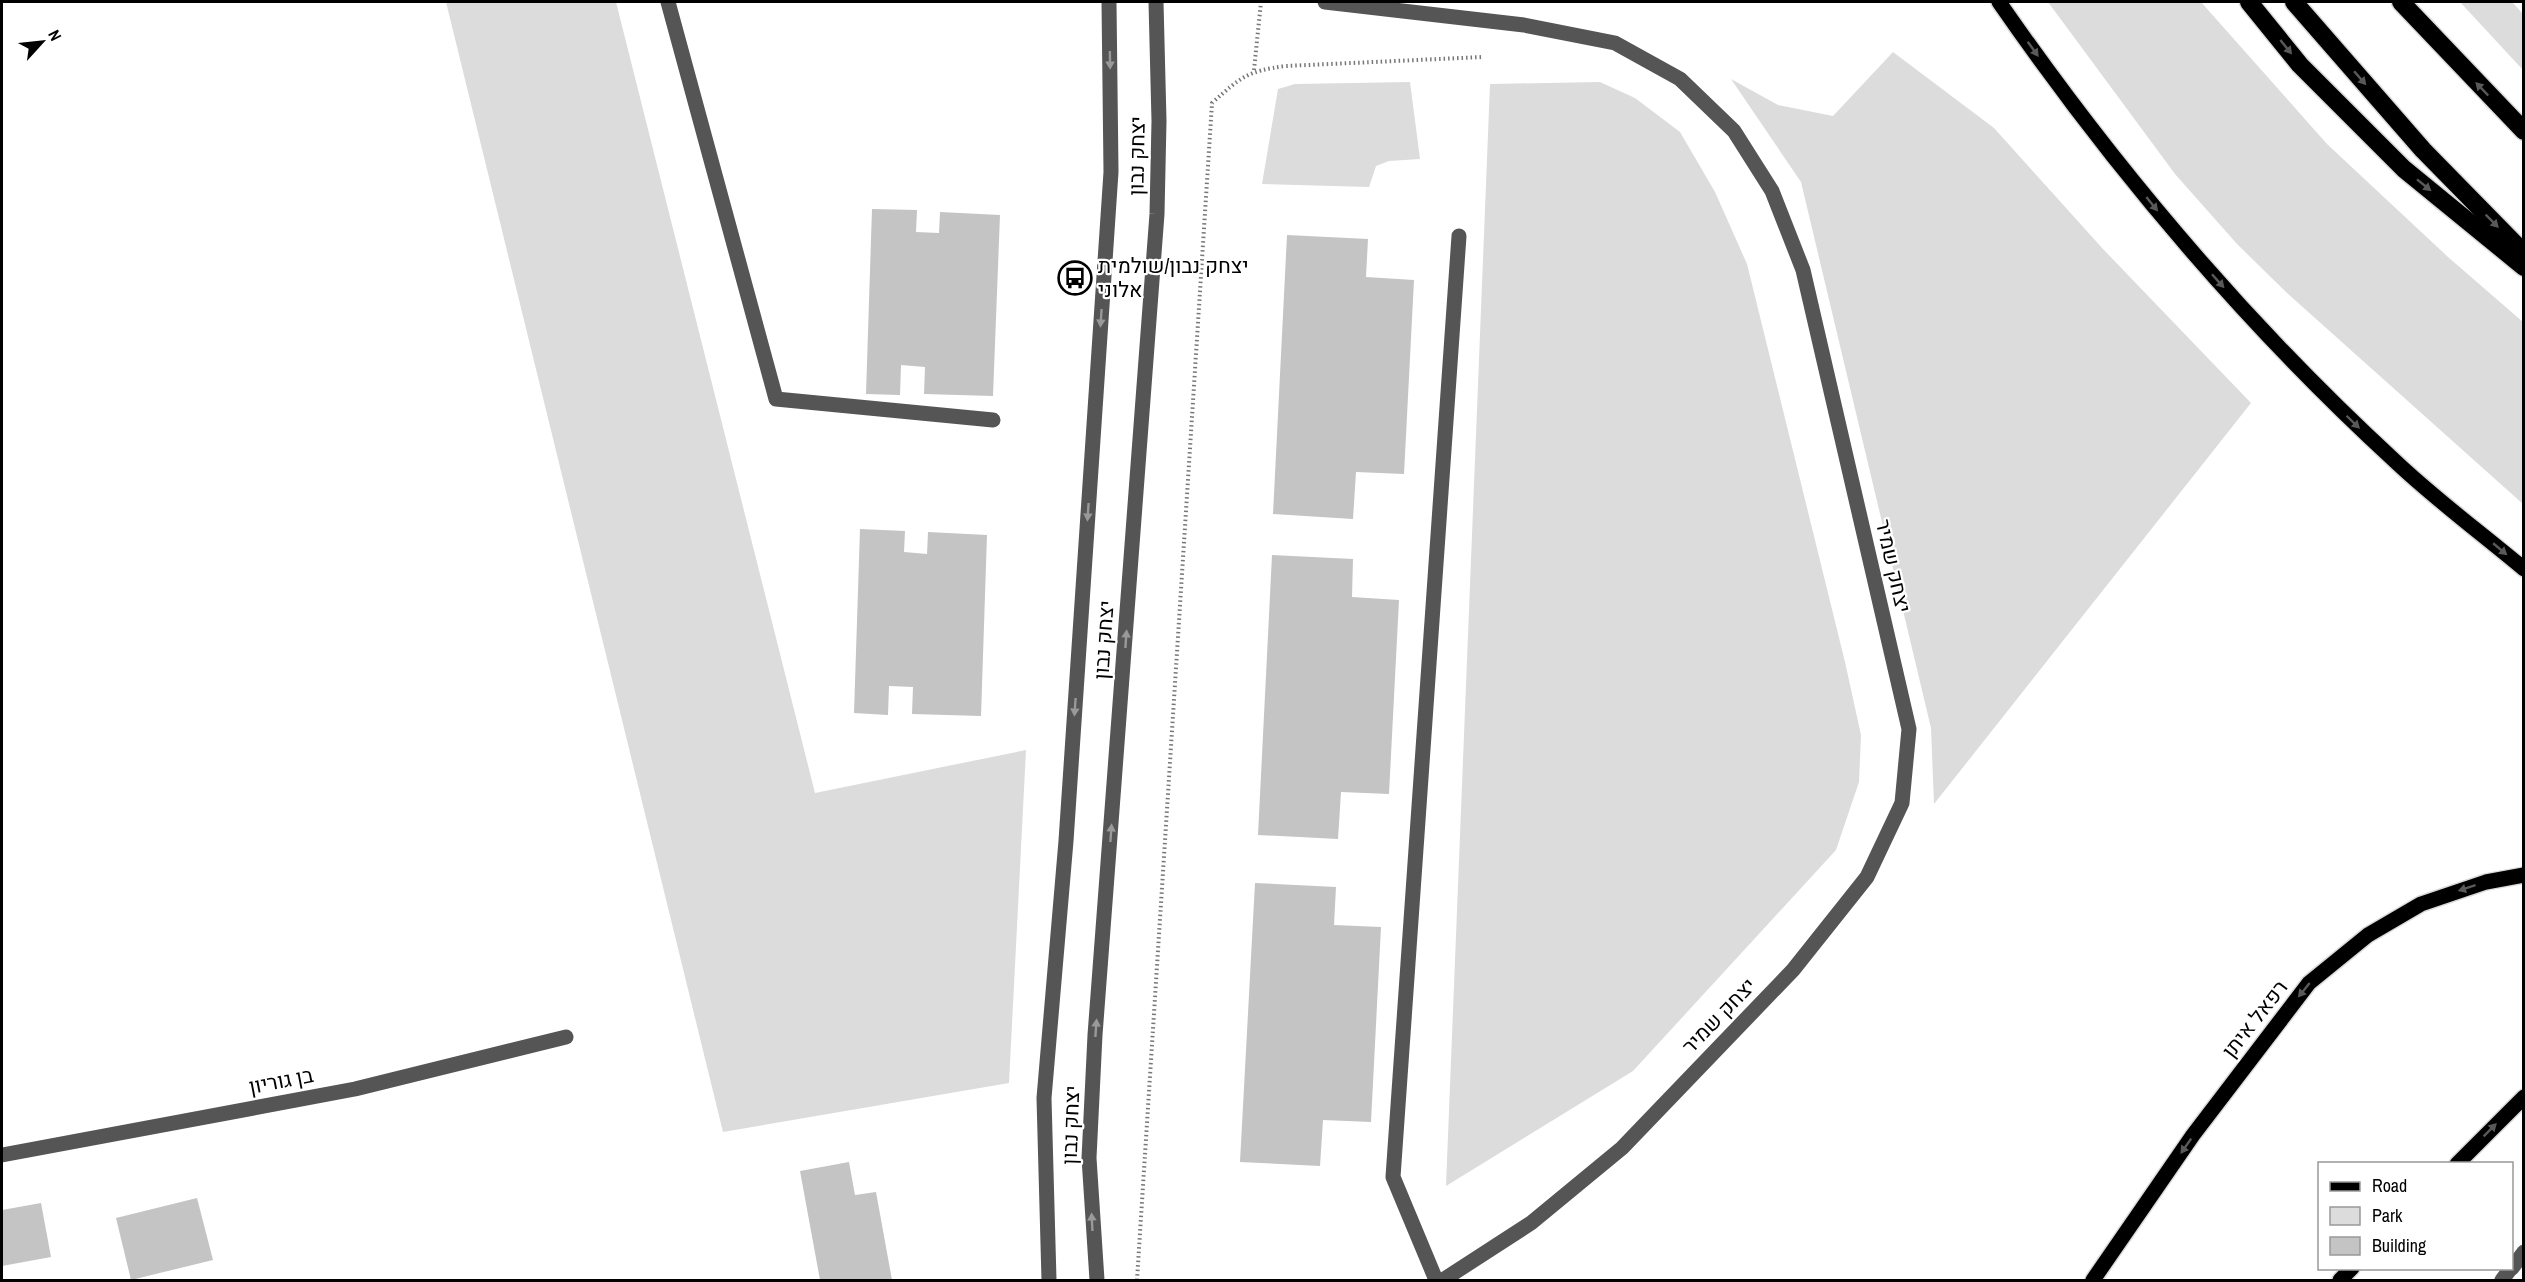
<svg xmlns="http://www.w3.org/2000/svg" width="2525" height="1282" viewBox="0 0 2525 1282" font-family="'Archivo Narrow',Heebo,sans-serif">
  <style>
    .green { fill: #dcdcdc }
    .building { fill: #c4c4c4 }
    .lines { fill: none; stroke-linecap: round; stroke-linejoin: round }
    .major-casing { stroke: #dbdbdb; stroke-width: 18 }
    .highway-casing { stroke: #dbdbdb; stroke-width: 21 }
    .path { stroke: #777; stroke-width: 4; stroke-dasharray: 1.5 3; stroke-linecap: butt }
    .minor { stroke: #555; stroke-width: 15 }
    .major { stroke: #000; stroke-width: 15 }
    .highway { stroke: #000; stroke-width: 18 }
    .oneway { fill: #595959 }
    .oneway2 { fill: #999 }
    .labels { text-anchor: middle; stroke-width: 4.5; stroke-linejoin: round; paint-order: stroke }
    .street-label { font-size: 21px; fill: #000; stroke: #fff }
    .poi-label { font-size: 21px; fill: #000; stroke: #fff; text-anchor: start }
  </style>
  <rect width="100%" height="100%" fill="#fff"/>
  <g class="green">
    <polygon points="446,2 616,2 815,793 1026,750 1009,1083 723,1132"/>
    <polygon points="2048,2 2201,2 2327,144 2448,257 2523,322 2523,504 2287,293 2237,244 2175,174"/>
    <polygon points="2460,2 2512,2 2523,14 2523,70"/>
    <polygon points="1893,52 1994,128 2103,249 2251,403 1934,804 1931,728 1801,182 1731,79 1778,105 1833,116"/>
    <polygon points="1410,82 1420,159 1389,161 1376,166 1369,187 1262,184 1278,89 1295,84"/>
    <polygon points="1600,82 1635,98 1680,132 1715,192 1747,264 1845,662 1861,735 1859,782 1836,850 1633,1071 1446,1186 1490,84"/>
  </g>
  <g class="building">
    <polygon points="872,209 917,210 916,232 939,233 940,212 1000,215 993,396 924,394 925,367 901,365 900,395 866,394"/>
    <polygon points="1287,235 1368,239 1366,277 1414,280 1404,474 1356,472 1353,519 1273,514"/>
    <polygon points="860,529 905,531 904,552 927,554 928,532 987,535 981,716 912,714 913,687 889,686 888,715 854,713"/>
    <polygon points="1272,555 1353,559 1352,597 1399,600 1389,794 1341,792 1338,839 1258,835"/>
    <polygon points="1255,883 1336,887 1334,925 1381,927 1371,1122 1323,1120 1320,1166 1240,1162"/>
    <polygon points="849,1162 855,1195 876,1192 892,1280 820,1280 800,1171"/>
    <polygon points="197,1198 213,1260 131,1280 116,1218"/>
    <polygon points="41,1203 51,1257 2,1266 2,1210"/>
  </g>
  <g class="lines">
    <defs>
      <g id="major">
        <path d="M1999,2C2114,168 2246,324 2395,461C2435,499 2481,533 2524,569"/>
        <polyline points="2457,1164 2524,1097"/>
        <polyline points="2093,1280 2193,1135 2309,983 2368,935 2421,904 2486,882 2524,875"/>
        <polyline points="2340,1280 2352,1268"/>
      </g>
      <g id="highway">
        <polyline points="2249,2 2300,65 2404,169 2524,267"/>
        <polyline points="2294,2 2423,150 2524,253"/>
        <polyline points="2401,2 2524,131"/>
      </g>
    </defs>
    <use href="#major" class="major-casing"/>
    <use href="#highway" class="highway-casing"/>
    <g class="path">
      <polyline points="1254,70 1261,2"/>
      <path d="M1137,1280L1212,103C1241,77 1247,71 1286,66L1483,57"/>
    </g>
    <g class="minor">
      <polyline points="668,2 776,399 993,420"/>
      <polyline points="1325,2 1524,25 1615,43 1680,79 1734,131 1772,191 1803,270 1909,729 1902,803 1867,877 1793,970 1622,1148 1531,1223 1443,1280"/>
      <polyline points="2,1155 355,1089 566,1037"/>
      <polyline points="2512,1268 2524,1252"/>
      <polyline points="1049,1280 1044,1098 1066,841 1111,172 1109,2"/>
      <polyline points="1097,1280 1089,1158 1095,1035 1157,214 1159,121 1156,2"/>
      <polyline points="1436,1280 1393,1177 1459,236"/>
      <polyline points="2502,1280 2511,1268"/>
    </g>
    <use href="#major" class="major"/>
    <use href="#highway" class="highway"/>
  </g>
  <defs><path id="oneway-solid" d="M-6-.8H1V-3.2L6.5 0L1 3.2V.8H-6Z" transform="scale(1.5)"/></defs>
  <g class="oneway">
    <use href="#oneway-solid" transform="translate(2286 47) rotate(51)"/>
    <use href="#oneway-solid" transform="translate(2033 49) rotate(54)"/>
    <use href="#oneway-solid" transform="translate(2360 78) rotate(49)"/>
    <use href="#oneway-solid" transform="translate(2482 89) rotate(-134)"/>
    <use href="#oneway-solid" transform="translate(2424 185) rotate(39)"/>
    <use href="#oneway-solid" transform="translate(2152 204) rotate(51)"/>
    <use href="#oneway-solid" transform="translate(2492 221) rotate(45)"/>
    <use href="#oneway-solid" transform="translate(2218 281) rotate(48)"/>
    <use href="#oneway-solid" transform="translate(2353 422) rotate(44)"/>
    <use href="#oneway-solid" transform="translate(2500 549) rotate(40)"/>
    <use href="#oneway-solid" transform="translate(2467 888) rotate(162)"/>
    <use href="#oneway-solid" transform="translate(2304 990) rotate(129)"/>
    <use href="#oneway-solid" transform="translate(2490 1130) rotate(-45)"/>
    <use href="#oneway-solid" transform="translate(2186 1146) rotate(125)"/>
  </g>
  <g class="oneway2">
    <use href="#oneway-solid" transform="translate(1110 60) rotate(89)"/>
    <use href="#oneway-solid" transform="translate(1101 318) rotate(94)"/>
    <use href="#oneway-solid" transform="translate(1088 512) rotate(94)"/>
    <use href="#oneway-solid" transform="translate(1126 639) rotate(-86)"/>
    <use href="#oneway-solid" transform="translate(1075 707) rotate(94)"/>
    <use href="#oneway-solid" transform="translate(1111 833) rotate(-86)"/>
    <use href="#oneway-solid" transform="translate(1096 1028) rotate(-86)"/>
    <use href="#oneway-solid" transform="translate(1092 1222) rotate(-93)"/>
  </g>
  <defs>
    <symbol id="bus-ring" viewBox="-11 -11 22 22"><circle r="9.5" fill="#fff" stroke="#000" stroke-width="1.5"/><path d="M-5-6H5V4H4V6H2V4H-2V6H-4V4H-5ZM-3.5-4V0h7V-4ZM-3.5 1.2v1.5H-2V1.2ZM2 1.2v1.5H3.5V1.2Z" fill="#000"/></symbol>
  </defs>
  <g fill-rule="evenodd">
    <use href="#bus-ring" x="1056" y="259" width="38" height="38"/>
  </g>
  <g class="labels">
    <g class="street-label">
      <text transform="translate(1137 156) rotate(-89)" y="7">יצחק נבון</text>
      <text transform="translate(1893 566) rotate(77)" y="7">יצחק שמיר</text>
      <text transform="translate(1104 640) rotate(-86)" y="7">יצחק נבון</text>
      <text transform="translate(1719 1016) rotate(-46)" y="7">יצחק שמיר</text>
      <text transform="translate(2255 1019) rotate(-52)" y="7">רפאל איתן</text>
      <text transform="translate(281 1081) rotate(-11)" y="7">בן גוריון</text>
      <text transform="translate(1071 1125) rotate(-88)" y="7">יצחק נבון</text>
    </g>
    <g class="poi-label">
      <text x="1098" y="273">יצחק נבון/שולמית<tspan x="1098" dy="24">אלוני</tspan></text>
    </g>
  </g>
  <rect width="2525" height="1282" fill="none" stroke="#000000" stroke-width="6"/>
  <rect x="2318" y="1162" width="195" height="108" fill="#ffffff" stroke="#999999" stroke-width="1.5"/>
  <rect x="2330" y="1182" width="30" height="9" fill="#000000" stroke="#999999" stroke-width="1.5"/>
  <text x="2372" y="1192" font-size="18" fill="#000000">Road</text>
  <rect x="2330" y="1207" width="30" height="18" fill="#dcdcdc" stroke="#999999" stroke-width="1.5"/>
  <text x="2372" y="1222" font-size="18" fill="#000000">Park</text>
  <rect x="2330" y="1237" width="30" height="18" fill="#c4c4c4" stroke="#999999" stroke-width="1.5"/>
  <text x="2372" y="1252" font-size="18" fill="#000000">Building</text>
  <g transform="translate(42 42) rotate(63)" stroke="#ffffff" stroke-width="4.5" paint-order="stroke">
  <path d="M0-4.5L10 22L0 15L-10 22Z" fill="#000000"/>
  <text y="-9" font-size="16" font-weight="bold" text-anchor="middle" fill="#000000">N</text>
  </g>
</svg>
